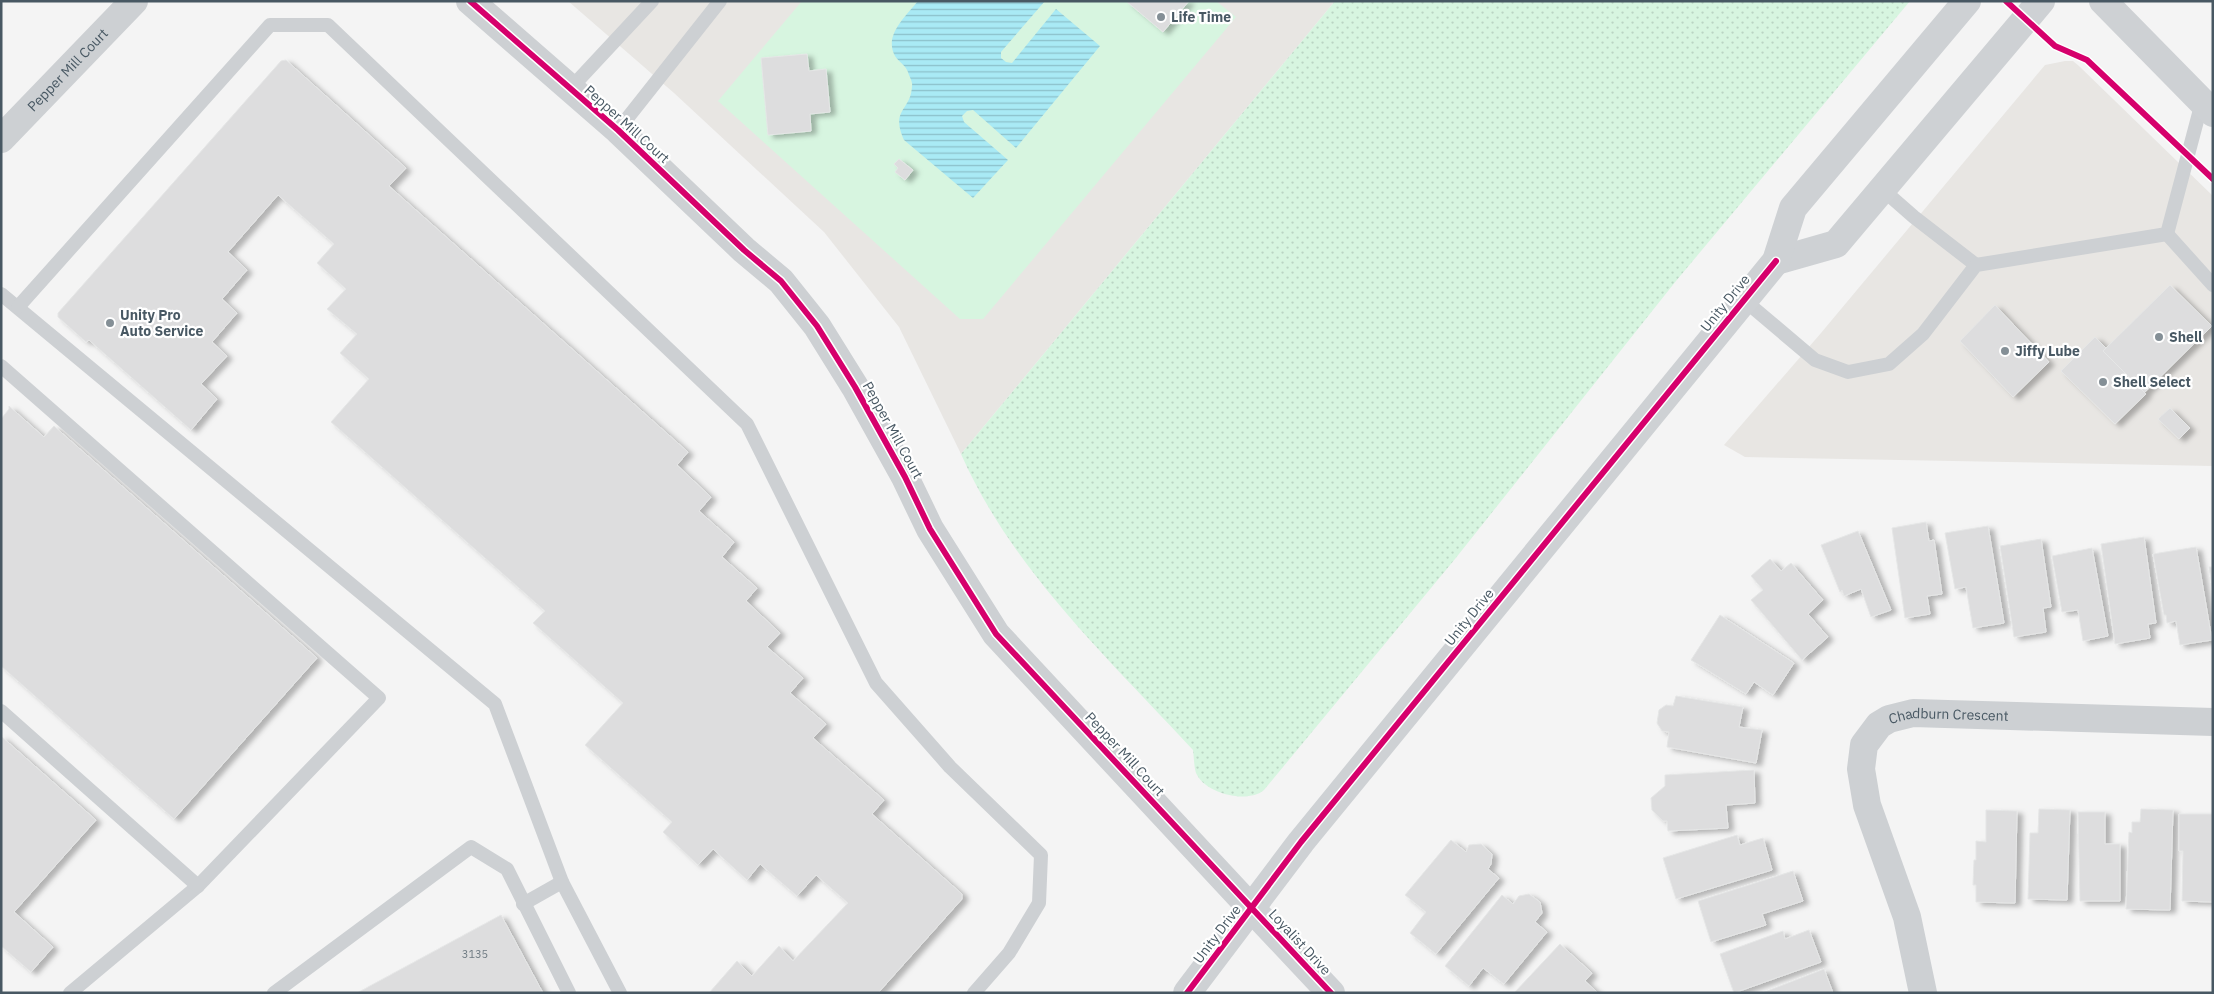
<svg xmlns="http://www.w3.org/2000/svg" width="2214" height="994" viewBox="0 0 2214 994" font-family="'IBM Plex Sans',sans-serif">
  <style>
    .commercial { fill: #e8e6e3 }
    .grass { fill: url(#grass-dots) }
    .garden { fill: #d7f5e0 }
    .water { fill: url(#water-rules) }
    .building { fill: #ddddde; stroke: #e5e6e6; filter: url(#shadow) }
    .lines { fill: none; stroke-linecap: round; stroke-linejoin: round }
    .lane { stroke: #cdd0d3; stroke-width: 14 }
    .street { stroke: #cdd0d3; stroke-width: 28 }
    .secondary { stroke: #ced1d4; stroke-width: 28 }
    .cycleway-casing { stroke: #fff; stroke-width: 9 }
    .cycleway { stroke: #d6006c; stroke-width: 6 }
    .poi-dot { fill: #848f96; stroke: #fff; stroke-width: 2 }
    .labels { text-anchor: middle; stroke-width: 4.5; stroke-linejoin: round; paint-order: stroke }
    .number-label { font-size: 11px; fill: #6e7a82 }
    .poi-label { font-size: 14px; font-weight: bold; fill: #485863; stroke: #fff; text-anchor: start }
    .street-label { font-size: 14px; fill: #485863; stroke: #fff }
  </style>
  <defs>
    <pattern id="grass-dots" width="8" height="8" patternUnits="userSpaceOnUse" patternTransform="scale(1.25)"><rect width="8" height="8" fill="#d7f5e0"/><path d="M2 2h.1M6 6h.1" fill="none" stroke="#bad4c3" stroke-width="1.8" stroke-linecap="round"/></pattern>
    <pattern id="water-rules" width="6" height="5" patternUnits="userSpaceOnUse" patternTransform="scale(1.25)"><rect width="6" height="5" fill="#a9eaf5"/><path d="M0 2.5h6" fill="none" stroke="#8cc0ca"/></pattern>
    <filter id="shadow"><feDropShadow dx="5.5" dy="3" stdDeviation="2.5" flood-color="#0004"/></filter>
  </defs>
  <rect width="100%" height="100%" fill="#f4f4f4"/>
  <g class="commercial">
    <polygon points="568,1 1335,1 961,454 899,327 824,232 674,93"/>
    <polygon points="2065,61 2073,61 2079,66 2213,196 2213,466 1745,457 1724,445 1821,333 2045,65"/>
  </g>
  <path class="grass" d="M1335,1H1910L1676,281L1455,559L1264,790C1248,804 1205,794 1196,773C1194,767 1194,757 1193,750C1108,658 1013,571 961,454Z"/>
  <polygon class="garden" points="802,1 1126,1 1163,32 1189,1 1216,1 1236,17 983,319 960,319 718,101"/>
  <path class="water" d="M918,1H1045L1001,52V58L1006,62L1012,63L1056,9L1100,46L1016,148L973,110L967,111L962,116L964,122L1008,160L973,198L904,140C890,109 911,111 912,86C913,82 909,76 908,72C905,64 897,61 894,54C885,34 906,16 918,1Z"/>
  <g class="building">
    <polygon points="1126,1 1189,1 1163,32"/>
    <polygon points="807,54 809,71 826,69 830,112 810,114 811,131 768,135 761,58"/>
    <polygon points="286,60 406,168 389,186 688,452 677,465 711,497 699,511 734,542 722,557 757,588 746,601 780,633 767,647 803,678 790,693 826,724 813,738 884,800 872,814 962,894 962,899 878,993 709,993 737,961 752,976 779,946 793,961 848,903 816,875 797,896 760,864 747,880 713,849 698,865 663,832 672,822 585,745 623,703 533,623 545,611 331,422 369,379 340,353 357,334 327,309 346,289 317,263 334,244 278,195 228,252 247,270 222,299 237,313 212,342 227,356 201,384 217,399 191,430 89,340 86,342 58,317 58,313 281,61"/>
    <polygon points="899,159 913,170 905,180 895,172 898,168 894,164"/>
    <polygon points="2170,285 2212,326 2144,393 2103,351"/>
    <polygon points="1995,305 2049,362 2013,397 1960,341"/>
    <polygon points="2095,337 2106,348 2103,351 2146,394 2115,424 2061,371"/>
    <polygon points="9,406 44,437 54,426 317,658 174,819 1,666 1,419 9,409"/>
    <polygon points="2170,408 2190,428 2179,439 2158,419"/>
    <polygon points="1926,522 1929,541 1934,540 1942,594 1927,596 1930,614 1905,618 1892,528"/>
    <polygon points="1988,526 2004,623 1973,628 1966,587 1955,589 1945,533"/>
    <polygon points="1858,531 1891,610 1871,617 1861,589 1844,596 1842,590 1840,592 1821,545"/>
    <polygon points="2144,537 2156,623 2148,624 2150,638 2115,644 2101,544"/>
    <polygon points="2041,539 2051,607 2043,608 2046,632 2014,637 2000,546"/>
    <polygon points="2196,547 2212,640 2180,645 2176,621 2167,623 2166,615 2164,615 2153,554"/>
    <polygon points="2092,548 2108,636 2083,641 2078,610 2062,612 2052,556"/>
    <polygon points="1770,559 1781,571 1791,563 1823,600 1808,614 1828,637 1802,660 1751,600 1763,590 1751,576"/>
    <polygon points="2209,567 2213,567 2213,593"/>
    <polygon points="1720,615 1794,663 1773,695 1754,682 1746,694 1691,660"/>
    <polygon points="1676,696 1743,707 1739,727 1762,730 1756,763 1667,747 1669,732 1662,731 1657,723 1659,710 1666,705 1673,706"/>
    <polygon points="1,736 96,820 14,912 53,947 31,972 1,946"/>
    <polygon points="1754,770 1755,803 1726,805 1728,828 1668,831 1667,821 1663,821 1652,810 1651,798 1665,786 1665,775"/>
    <polygon points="2039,809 2070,810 2067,900 2028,899 2030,833 2038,833"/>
    <polygon points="2141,809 2173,810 2170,910 2126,909 2129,832 2132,833 2132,822 2140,822"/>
    <polygon points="1986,810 2017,811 2015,903 1976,902 1976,885 1973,885 1974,860 1976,860 1976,841 1986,842"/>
    <polygon points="2078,812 2105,812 2105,844 2120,844 2120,901 2080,901"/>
    <polygon points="2179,814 2213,814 2213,902 2182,901 2183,851 2179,851"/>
    <polygon points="1737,835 1740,845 1763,838 1772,870 1676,899 1663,858"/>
    <polygon points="1451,840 1466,852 1469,845 1481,844 1492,854 1491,864 1488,869 1499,878 1436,954 1410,933 1426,912 1405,895"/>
    <polygon points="1793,871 1803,901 1762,914 1766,925 1711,942 1698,901"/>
    <polygon points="1529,894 1540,902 1542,913 1535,922 1547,932 1504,984 1483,968 1469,986 1445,966 1502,895 1513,904 1519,896"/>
    <polygon points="501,915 543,993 357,993"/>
    <polygon points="1809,930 1821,962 1734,993 1720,954 1783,931 1785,939"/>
    <polygon points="1560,944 1592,973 1585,981 1598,993 1514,993"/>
    <polygon points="1824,969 1833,993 1762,993"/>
  </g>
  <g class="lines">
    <g class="lane">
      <polyline points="570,89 652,1"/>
      <polyline points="618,130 720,1"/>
      <polyline points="1882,189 1914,217 1976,265"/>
      <polyline points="2167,234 2213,285"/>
      <polyline points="1,294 495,704 562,882"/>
      <polyline points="1744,300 1815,360 1848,372 1889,364 1923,334 1976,265 2167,234 2202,102"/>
      <polyline points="18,307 270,25 328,25 747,424 876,683 950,767 1041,855 1039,903 1009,953 974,993"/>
      <polyline points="1,366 379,698 198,886 70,993"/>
      <polyline points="1,711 198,886"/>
      <polyline points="523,904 562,882 620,993"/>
      <polyline points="274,993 471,847 507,869 569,993"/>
    </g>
    <g class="street">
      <polyline points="470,1 618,130 744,250 781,281 817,326 855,387 905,477 930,529 996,634 1251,908"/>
      <path id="s1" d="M1,139L134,1"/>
      <path id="s2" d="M1923,993L1907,917L1867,805L1861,769L1864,745L1879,725L1889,719L1913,713L2213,722"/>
    </g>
    <g class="secondary">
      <polyline points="2103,1 2213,113"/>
      <polyline points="1776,261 1836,244 2041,1"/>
      <polyline points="1251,908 1331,993"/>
      <polyline points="1187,993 1301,842 1776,261 1793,208 1967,1"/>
    </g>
    <defs>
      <g id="cycleway">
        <polyline points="470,1 618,130 744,250 781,281 817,326 855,387 905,477 930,529 996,634 1331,993"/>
        <polyline points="2006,1 2055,46 2087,60 2213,179"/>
        <polyline points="1187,993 1301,842 1776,261"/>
      </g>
    </defs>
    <use href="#cycleway" class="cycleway-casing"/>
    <use href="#cycleway" class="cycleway"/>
  </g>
  <g class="poi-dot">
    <circle cx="1161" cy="17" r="5"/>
    <circle cx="110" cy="323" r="5"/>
    <circle cx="2159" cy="337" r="5"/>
    <circle cx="2005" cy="351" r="5"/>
    <circle cx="2103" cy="382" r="5"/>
  </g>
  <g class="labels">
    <g class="number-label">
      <text x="475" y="958">3135</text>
    </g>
    <g class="poi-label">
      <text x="1171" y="22">Life Time</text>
      <text x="120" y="320">Unity Pro<tspan x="120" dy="16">Auto Service</tspan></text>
      <text x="2169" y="342">Shell</text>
      <text x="2015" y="356">Jiffy Lube</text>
      <text x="2113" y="387">Shell Select</text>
    </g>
    <g class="street-label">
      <text dy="5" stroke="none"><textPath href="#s1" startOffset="96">Pepper Mill Court</textPath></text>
      <text transform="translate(627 124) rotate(42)" y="5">Pepper Mill Court</text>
      <text transform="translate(1725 303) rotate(-51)" y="5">Unity Drive</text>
      <text transform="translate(893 430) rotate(61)" y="5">Pepper Mill Court</text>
      <text transform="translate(1469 617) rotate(-51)" y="5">Unity Drive</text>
      <text dy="5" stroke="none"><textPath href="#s2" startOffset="354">Chadburn Crescent</textPath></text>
      <text transform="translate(1125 754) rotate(47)" y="5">Pepper Mill Court</text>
      <text transform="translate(1217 934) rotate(-53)" y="5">Unity Drive</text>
      <text transform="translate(1300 942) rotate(47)" y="5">Loyalist Drive</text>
    </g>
  </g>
  <rect width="2214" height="994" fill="none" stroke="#485863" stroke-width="5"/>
</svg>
